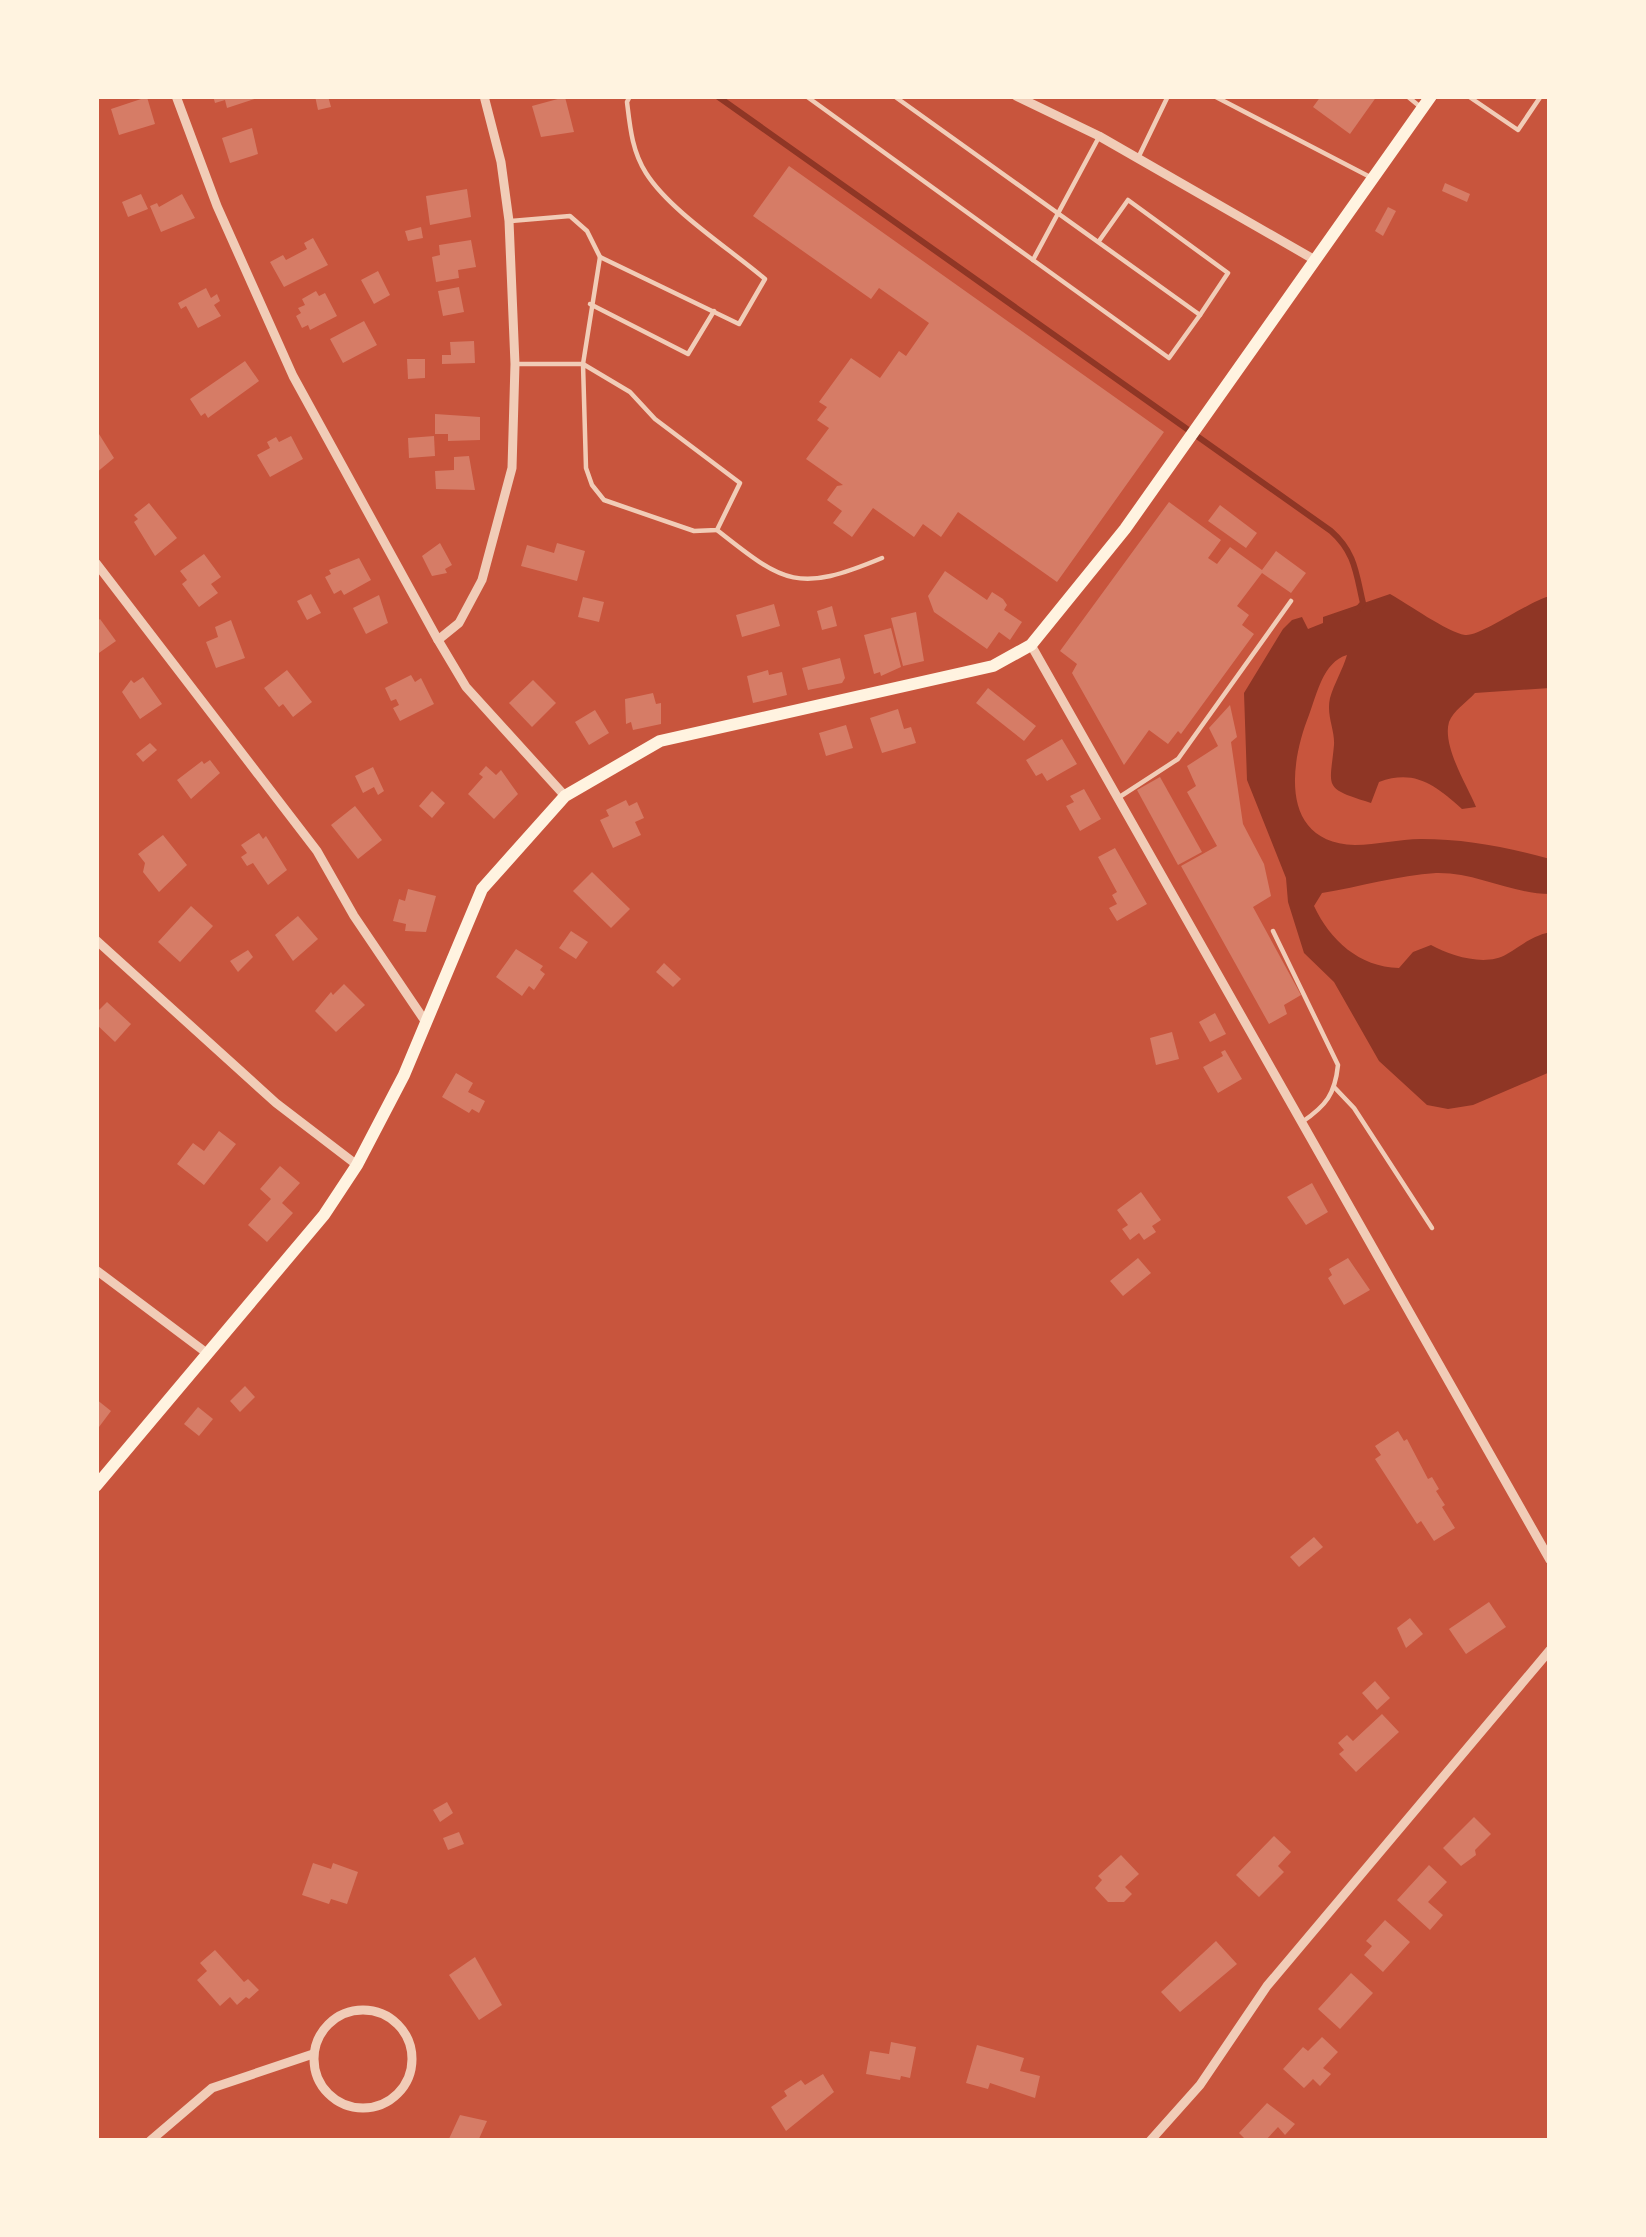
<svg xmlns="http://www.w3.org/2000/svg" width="1646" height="2237" viewBox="0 0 1646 2237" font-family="'Archivo Narrow',sans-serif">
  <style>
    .water { fill: #8f3625 }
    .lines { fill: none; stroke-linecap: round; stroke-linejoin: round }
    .stream { stroke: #8f3625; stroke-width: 6 }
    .building { fill: #d67c66 }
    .service { stroke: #f1ccb7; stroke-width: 4.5 }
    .minor { stroke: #f1ccb7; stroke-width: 9 }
    .secondary { stroke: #fff3e0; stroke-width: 12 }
  </style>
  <rect width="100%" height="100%" fill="#c8553d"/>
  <path class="water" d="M1390,594C1408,604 1447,632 1465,635C1480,637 1527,602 1550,596V688L1475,693C1467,702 1453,711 1449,722C1442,746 1467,785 1476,807L1462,809C1435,785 1415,769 1379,782L1371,803C1322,788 1330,788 1334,745C1335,730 1326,715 1330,698C1334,684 1343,669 1347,655C1323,662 1317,694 1309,715C1289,765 1280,843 1355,845C1377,845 1399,839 1421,839C1465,839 1507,847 1550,859V894C1512,894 1476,872 1436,873C1399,875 1359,887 1322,893L1314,906C1330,940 1359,967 1399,968L1413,952L1431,945C1451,956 1486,967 1507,954C1524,944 1530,937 1550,932V1072L1473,1105L1448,1109L1427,1105L1379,1061L1334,982L1304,953L1288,902L1286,878L1247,780L1244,693L1283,629L1292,620L1302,617L1308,629L1323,623V617Z"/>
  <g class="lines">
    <path class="stream" d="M717,96L1331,531C1355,552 1356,573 1363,603L1358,609"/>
  </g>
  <g class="building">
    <polygon points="213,96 261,96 261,97 227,108 225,100 215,103"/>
    <polygon points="315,96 328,96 331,107 318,110"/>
    <polygon points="1321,96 1377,96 1350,134 1313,107"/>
    <polygon points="147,97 155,124 119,135 111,109"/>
    <polygon points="565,97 574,132 541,137 532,106"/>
    <polygon points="252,128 258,154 230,163 222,138"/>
    <polygon points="789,166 1164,432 1057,582 958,512 941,537 923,524 914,537 873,508 852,537 833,523 842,511 827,500 837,486 843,485 806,459 829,428 817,420 827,407 819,402 851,358 880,378 899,351 906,356 929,323 879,288 871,299 753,216"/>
    <polygon points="1445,183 1470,194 1467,202 1442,191"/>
    <polygon points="467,189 471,217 430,225 426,196"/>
    <polygon points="141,194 148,209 128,217 122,202"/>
    <polygon points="182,194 195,218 161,232 150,206 157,203 159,207"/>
    <polygon points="1388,207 1396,211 1383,236 1375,231"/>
    <polygon points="421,227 423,238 408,241 405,231"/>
    <polygon points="313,238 328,265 284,287 270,262 283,255 286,260 307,249 304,243"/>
    <polygon points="471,240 476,267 458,270 459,278 436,282 432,257 440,255 439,245"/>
    <polygon points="378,271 390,295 374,304 361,280"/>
    <polygon points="459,287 464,312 443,316 438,291"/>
    <polygon points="206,288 211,298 217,294 220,301 214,305 221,316 198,328 186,306 181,309 178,303"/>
    <polygon points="316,291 319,296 325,293 337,316 310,330 308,325 302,328 296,316 301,313 298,308 305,305 302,299"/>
    <polygon points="364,321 377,345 343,363 330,339"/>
    <polygon points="474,341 475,363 442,364 442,355 451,355 450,342"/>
    <polygon points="407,359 425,359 425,378 408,379"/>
    <polygon points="245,361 259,381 208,418 205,413 201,416 190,399"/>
    <polygon points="435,414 480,417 480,440 448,441 448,434 435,434"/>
    <polygon points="99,434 114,458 96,473 96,437"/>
    <polygon points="291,436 303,459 270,477 257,455 270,448 267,442 276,437 279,442"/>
    <polygon points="434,436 435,456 409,458 408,438"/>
    <polygon points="469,456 475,490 436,489 435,471 454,470 454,457"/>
    <polygon points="1169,502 1221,540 1208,558 1217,564 1230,547 1262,570 1276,551 1306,573 1291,593 1262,573 1237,606 1249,615 1242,625 1254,634 1181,734 1178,731 1168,744 1149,730 1124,765 1072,673 1077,664 1060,651"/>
    <polygon points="149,503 177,538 155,556 134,522 138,519 134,515"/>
    <polygon points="1220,505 1257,533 1246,548 1208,521"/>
    <polygon points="440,543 452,565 445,569 447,573 432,576 422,556"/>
    <polygon points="557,543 585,551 577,581 521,566 527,545 554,553"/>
    <polygon points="204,554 221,577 211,584 218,593 199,607 182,584 187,580 180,571"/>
    <polygon points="359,558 371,580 344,595 341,590 334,594 325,577 331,574 329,570"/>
    <polygon points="945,571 987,600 992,592 1003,599 1007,605 1004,610 1022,622 1010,640 999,632 987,649 934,612 928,596"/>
    <polygon points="311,594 321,613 307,620 297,601"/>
    <polygon points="379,595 388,623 366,634 353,608"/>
    <polygon points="583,597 604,602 599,622 578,617"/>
    <polygon points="774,604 780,626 742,637 736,615"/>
    <polygon points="832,606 837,626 822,630 817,611"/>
    <polygon points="916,612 924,661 903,666 891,618"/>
    <polygon points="100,619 116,641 96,655 96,622"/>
    <polygon points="231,620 245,658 216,668 206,642 218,637 215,627"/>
    <polygon points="891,628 901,667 881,676 880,672 874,674 864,635"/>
    <polygon points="840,658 845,678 842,683 808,690 802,668"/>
    <polygon points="287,670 312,702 293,717 283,704 279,707 264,688"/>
    <polygon points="768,670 769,675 782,672 787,695 753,703 747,676"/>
    <polygon points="411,675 415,682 421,678 434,704 400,721 393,708 399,705 396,699 391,701 385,688"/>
    <polygon points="143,677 162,704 140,719 122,692 131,680 134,683"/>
    <polygon points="533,680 556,703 532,727 509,703"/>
    <polygon points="988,688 1036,726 1024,741 976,703"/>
    <polygon points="653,693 656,704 661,703 661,724 633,730 631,722 626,724 625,699"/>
    <polygon points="1230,705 1237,737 1231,742 1243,824 1264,864 1271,896 1253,907 1301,995 1284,1005 1287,1014 1269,1024 1181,866 1217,846 1187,792 1196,786 1187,766 1218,746 1209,728"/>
    <polygon points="898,709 904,729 911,727 916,743 882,753 870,718"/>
    <polygon points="595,710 609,733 589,745 575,722"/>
    <polygon points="846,725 853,748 826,756 819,733"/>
    <polygon points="1062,739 1077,764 1047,781 1042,773 1036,776 1026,760"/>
    <polygon points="150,743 157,750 143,762 136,754"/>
    <polygon points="210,760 220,773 191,799 177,780 202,761 204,764"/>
    <polygon points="486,766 496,775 501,770 518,794 494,819 468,794 483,777 479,774"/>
    <polygon points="373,767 384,791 378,795 374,787 363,793 355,776"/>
    <polygon points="1160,777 1202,852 1178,865 1137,790"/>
    <polygon points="1084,789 1101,819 1080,831 1066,806 1074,802 1070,796"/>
    <polygon points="432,791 445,803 432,818 419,806"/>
    <polygon points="626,800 629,806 637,802 644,818 635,822 641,835 613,848 600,820 609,816 606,810"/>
    <polygon points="355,806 382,840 358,859 331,825"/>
    <polygon points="259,833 263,839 266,836 287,870 268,885 253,863 247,866 241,857 247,853 241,845"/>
    <polygon points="163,835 187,865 159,892 143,872 145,863 138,854"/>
    <polygon points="1115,848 1147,904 1117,921 1109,908 1117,904 1112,895 1117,892 1098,857"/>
    <polygon points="592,872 630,909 611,928 573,891"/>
    <polygon points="408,889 436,896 426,932 405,931 406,924 393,921 399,899 405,901"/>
    <polygon points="191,906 213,926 180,962 158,942"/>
    <polygon points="298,916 318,939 293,961 275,935"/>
    <polygon points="571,931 588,942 576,959 559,948"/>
    <polygon points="516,949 543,966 540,970 545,974 534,990 529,986 522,996 496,977"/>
    <polygon points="248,950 253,957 238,972 230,961"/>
    <polygon points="664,963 681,979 673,987 656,972"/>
    <polygon points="344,984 365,1005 336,1032 315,1011 331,992 333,995"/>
    <polygon points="107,1002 131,1024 115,1042 96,1024 96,1013"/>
    <polygon points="1215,1013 1226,1034 1210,1042 1199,1022"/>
    <polygon points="1172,1032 1179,1059 1156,1065 1150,1038"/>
    <polygon points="1225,1050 1242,1079 1218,1093 1203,1067 1223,1056 1221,1052"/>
    <polygon points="456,1073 473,1083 468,1092 485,1101 479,1113 472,1109 469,1113 442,1097"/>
    <polygon points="219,1131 236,1144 204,1185 177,1164 193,1143 204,1151"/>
    <polygon points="280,1166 300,1183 282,1203 293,1213 267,1242 248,1225 271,1199 260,1189"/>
    <polygon points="1312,1183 1328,1212 1306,1225 1287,1197"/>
    <polygon points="1141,1192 1161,1220 1152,1226 1156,1232 1144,1240 1139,1233 1130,1240 1122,1229 1128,1225 1117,1210"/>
    <polygon points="1138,1258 1151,1273 1123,1296 1110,1281"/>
    <polygon points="1348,1258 1370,1290 1344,1305 1328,1278 1332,1275 1329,1269"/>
    <polygon points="245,1386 255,1397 240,1412 230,1401"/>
    <polygon points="96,1399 111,1411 96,1431"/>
    <polygon points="198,1407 213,1419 199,1436 184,1424"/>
    <polygon points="1398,1431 1404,1441 1407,1439 1428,1479 1432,1477 1439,1489 1436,1491 1445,1505 1442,1507 1455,1528 1434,1541 1421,1521 1417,1524 1375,1459 1381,1455 1375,1446"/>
    <polygon points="1314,1537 1323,1547 1299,1567 1290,1557"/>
    <polygon points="1489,1602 1506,1627 1466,1654 1449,1629"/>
    <polygon points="1410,1618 1423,1634 1406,1648 1397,1628"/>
    <polygon points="1375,1681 1390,1698 1377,1710 1362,1693"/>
    <polygon points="1382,1714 1399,1732 1356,1772 1339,1754 1344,1750 1338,1743 1347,1735 1353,1741"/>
    <polygon points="447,1802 453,1813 440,1822 433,1810"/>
    <polygon points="1474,1817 1491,1834 1475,1850 1476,1855 1461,1866 1443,1848"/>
    <polygon points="459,1832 464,1844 448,1850 443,1838"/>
    <polygon points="1274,1836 1291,1852 1278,1866 1284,1872 1259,1897 1236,1875"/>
    <polygon points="1121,1855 1139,1874 1125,1887 1132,1894 1124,1902 1108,1902 1095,1888 1102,1880 1098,1876"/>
    <polygon points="313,1863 331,1869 333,1863 358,1872 347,1904 331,1899 329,1904 302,1895"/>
    <polygon points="1429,1865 1447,1882 1428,1902 1443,1915 1430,1930 1397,1900"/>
    <polygon points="1385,1920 1410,1942 1383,1972 1364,1955 1372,1946 1366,1941"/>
    <polygon points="1216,1941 1237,1964 1180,2012 1161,1992"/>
    <polygon points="215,1950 244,1982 248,1979 259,1990 249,1999 246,1997 237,2005 230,1997 220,2006 197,1980 207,1971 200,1963"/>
    <polygon points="475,1957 502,2005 479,2020 449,1975"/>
    <polygon points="1351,1973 1373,1993 1340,2029 1318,2009"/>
    <polygon points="1322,2037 1338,2052 1323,2068 1331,2074 1320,2086 1313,2079 1304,2088 1283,2069 1303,2047 1308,2051"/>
    <polygon points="891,2042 916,2047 910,2078 901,2076 900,2080 866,2074 870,2051 889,2054"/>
    <polygon points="977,2045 1024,2058 1020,2071 1040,2076 1035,2098 990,2083 988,2089 966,2083"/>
    <polygon points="823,2074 834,2092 786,2131 771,2107 787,2096 784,2091 801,2080 805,2085"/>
    <polygon points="1267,2103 1295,2124 1285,2135 1278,2127 1265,2141 1247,2141 1239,2133"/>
    <polygon points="460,2115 487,2121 478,2141 448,2141"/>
  </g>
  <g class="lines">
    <g class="service">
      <polyline points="806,96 1033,260 1099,137"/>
      <polyline points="894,96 1200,315 1169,358 1033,260"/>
      <polyline points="1214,96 1372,178"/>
      <polyline points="1407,96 1418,105"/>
      <polyline points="1468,96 1518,130 1541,96"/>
      <polyline points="1139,156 1168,96"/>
      <path d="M511,221L570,216L587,231L600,257L739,324L765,279C730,249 670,211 646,173C632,151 630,127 627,102L630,96"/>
      <polyline points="1099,241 1128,200 1228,273 1200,315"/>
      <polyline points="590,304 688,354 714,311"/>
      <polyline points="517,364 583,364 600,257"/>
      <polygon points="583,364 630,392 655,419 740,483 717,530 694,531 604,500 592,485 586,468"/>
      <path d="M717,530C785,584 798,593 882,558"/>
      <polyline points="1118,798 1178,759 1291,601"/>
      <path d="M1273,931L1338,1065C1335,1094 1326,1106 1302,1122"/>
      <polyline points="1335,1088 1354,1108 1432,1228"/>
    </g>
    <g class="minor">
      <polyline points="176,96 217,206 293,376 438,640 466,687 565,796"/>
      <polyline points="1016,96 1099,136 1315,260"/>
      <polyline points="96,563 317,851 354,916 425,1021"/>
      <polyline points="438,640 459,623 482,580 512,468 515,364 509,221 501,162 484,96"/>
      <polyline points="1031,645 1550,1560"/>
      <polyline points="96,940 276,1103 357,1165"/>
      <polyline points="96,1270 208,1354"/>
      <circle cx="363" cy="2059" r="49"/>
      <polyline points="150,2141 212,2088 313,2054"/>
      <polyline points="1150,2141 1200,2085 1267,1986 1550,1650"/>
    </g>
    <polyline class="secondary" points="96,1486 324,1215 357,1165 404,1075 482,889 565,796 660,741 993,666 1031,645 1125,529 1431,96"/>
  </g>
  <rect width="1646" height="2237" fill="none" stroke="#fff3e0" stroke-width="198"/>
</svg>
